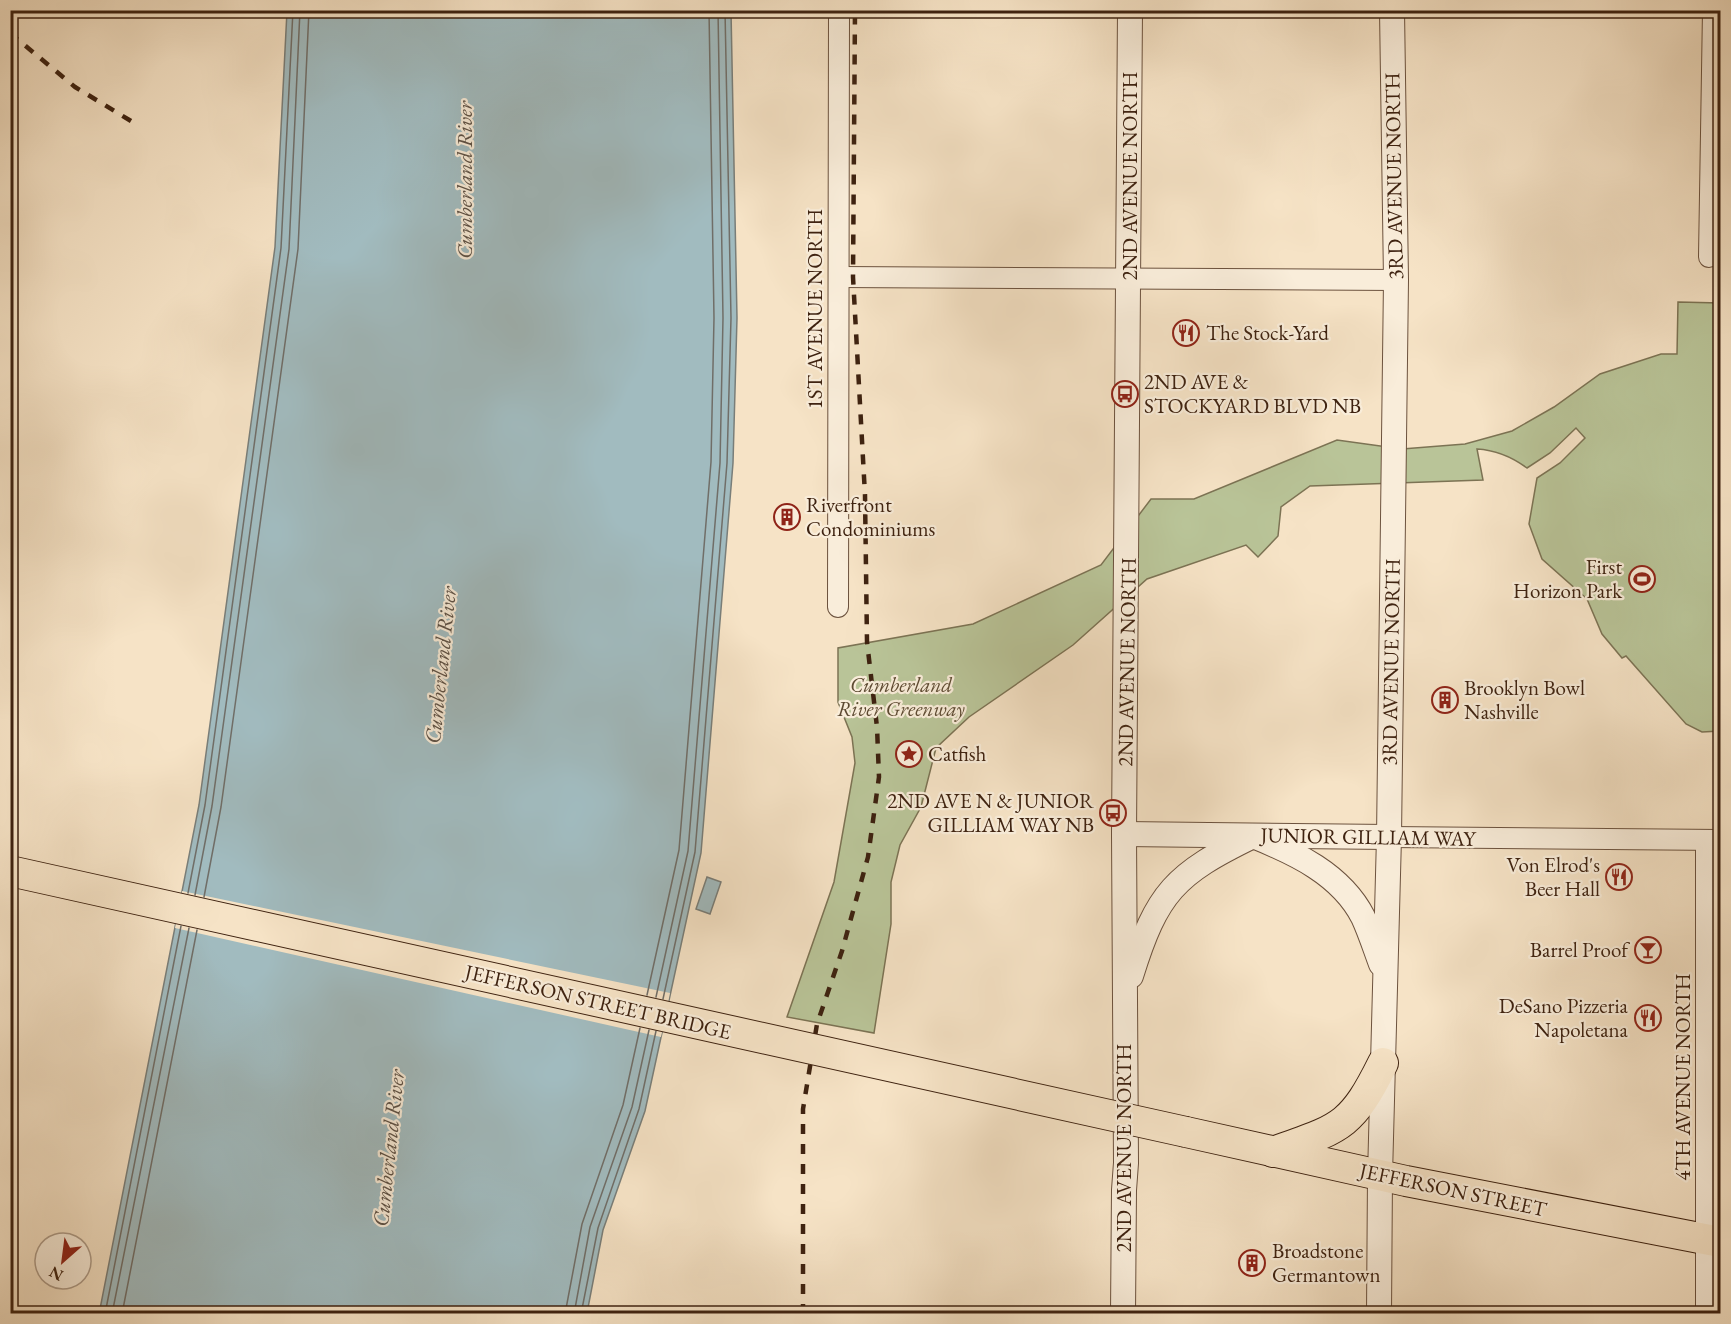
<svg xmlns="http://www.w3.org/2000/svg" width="1731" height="1324" viewBox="0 0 1731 1324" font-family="'EB Garamond',serif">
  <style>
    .green { fill: #b9c498; stroke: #7c7354; stroke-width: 1.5 }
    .water { fill: #a1bbbf; stroke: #797e79; stroke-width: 1.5 }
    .pier { fill: #f6e3c6 }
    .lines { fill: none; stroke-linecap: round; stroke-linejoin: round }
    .shore { stroke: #706e68; stroke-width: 1.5 }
    .minor-casing { stroke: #6c523e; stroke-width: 22 }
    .tertiary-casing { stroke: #6c523e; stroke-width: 26 }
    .primary-casing { stroke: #3e2210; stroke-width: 32 }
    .minor { stroke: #f9edda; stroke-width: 20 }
    .tertiary { stroke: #f9edda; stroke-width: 24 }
    .primary { stroke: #f6e3c6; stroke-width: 30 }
    .rail { stroke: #3e2210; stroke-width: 4.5; stroke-dasharray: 10 10; stroke-linecap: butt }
    .primary-bridge-casing { stroke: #3e2210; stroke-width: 32; stroke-linecap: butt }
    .primary-bridge { stroke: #f6e3c6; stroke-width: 30 }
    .labels { text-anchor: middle; stroke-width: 4.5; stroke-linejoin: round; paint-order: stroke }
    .street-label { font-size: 21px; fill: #3e2210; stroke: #f9edda }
    .poi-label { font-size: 21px; fill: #3e2210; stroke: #f9edda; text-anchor: start }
    .park-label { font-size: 21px; font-style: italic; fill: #5d4a32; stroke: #f9edda }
    .water-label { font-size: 22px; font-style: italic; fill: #5c5045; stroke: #f9edda }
  </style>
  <rect width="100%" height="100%" fill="#f6e3c6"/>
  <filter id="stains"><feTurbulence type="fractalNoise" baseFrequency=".00333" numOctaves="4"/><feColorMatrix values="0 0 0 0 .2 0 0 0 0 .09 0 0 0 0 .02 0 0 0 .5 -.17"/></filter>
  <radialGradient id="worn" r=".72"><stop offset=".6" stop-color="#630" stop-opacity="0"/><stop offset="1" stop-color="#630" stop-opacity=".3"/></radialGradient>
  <path class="green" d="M1678,302L1720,303V731L1702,732L1686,724L1626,656L1622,658L1602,634L1587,599L1542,559L1529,524L1537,478L1560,463L1585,438L1576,428L1550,453L1527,468C1512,457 1496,450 1477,449L1483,480L1310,486L1281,507L1278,536L1258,557L1246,545L1147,579L1073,645L969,717L936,748L921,807L900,845L891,882V924L874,1033L787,1017L834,882L855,763L852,737L838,702V648L973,624L1101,565L1151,499H1194L1337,440L1402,449L1465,444L1512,431L1554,407L1600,374L1661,354H1677Z"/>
  <g class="water">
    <polygon points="287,11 731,11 737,318 733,463 701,853 645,1111 603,1230 587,1313 99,1314 199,805 275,247"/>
    <polygon points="707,877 721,882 710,914 696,909"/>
  </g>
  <polygon class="pier" points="182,891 670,993 661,1037 175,928"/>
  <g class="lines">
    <g class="shore">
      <polyline points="188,893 205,805 281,248 293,10"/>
      <polyline points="195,895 212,806 289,249 300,10"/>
      <polyline points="204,897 221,807 298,249 309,10"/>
      <polyline points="647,995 679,850 711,462 714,318 709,10"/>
      <polyline points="656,997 688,851 720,463 723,318 718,10"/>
      <polyline points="663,999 695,852 727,463 731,318 725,10"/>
      <polyline points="105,1314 181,926"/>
      <polyline points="112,1314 189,928"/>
      <polyline points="122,1314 197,930"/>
      <polyline points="565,1314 582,1224 623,1105 640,1028"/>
      <polyline points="574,1314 590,1227 632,1107 649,1030"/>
      <polyline points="581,1314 598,1228 639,1109 656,1031"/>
    </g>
    <defs>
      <g id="minor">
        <polyline points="1709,257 1713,10"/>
        <polyline points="839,277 1396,280"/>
        <polyline points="838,607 839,10"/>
        <polyline points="1389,837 1720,840"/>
        <polyline points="1706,840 1706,1314"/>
      </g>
      <g id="tertiary">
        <polyline points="1124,834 1389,837"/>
        <path d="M1131,976C1157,892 1175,874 1253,836C1295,853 1341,874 1363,917C1370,932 1375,948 1381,964"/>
        <polyline points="1123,1314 1124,1190 1126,1163 1124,834 1130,10"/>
        <polyline points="1379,1314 1380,1176 1389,837 1396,280 1392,10"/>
      </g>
      <g id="primary">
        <polyline points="1186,1132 1406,1181 1720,1242"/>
        <path d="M1273,1152C1340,1128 1351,1128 1383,1063"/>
      </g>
    </defs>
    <use href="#minor" class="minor-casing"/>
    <use href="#tertiary" class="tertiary-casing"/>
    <use href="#primary" class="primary-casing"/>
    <use href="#minor" class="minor"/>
    <use href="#tertiary" class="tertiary"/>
    <use href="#primary" class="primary"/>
    <g class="rail">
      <polyline points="10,33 75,87 131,121"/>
      <polyline points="803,1314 803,1109 817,1024 842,951 868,857 879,777 877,727 867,642 865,495 853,277 855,10"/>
    </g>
    <defs>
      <polyline id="primary-bridge" points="10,871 1186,1132"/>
    </defs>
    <use href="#primary-bridge" class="primary-bridge-casing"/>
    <use href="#primary-bridge" class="primary-bridge"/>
  </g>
  <defs>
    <symbol id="restaurant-ring" viewBox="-11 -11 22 22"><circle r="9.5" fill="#f9edda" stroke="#8f2418" stroke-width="1.5"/><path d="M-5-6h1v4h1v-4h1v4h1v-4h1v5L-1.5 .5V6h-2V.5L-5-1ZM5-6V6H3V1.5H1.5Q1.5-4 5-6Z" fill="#8f2418"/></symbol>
    <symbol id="bus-ring" viewBox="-11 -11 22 22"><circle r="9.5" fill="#f9edda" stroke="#8f2418" stroke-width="1.5"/><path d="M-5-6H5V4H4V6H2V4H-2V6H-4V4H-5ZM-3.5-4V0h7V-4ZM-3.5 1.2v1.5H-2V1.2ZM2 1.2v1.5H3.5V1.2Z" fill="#8f2418"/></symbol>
    <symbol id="building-ring" viewBox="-11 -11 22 22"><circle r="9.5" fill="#f9edda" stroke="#8f2418" stroke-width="1.5"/><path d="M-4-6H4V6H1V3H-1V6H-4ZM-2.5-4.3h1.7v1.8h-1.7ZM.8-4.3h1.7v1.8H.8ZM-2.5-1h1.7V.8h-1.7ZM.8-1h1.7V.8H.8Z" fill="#8f2418"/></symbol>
    <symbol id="stadium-ring" viewBox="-11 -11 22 22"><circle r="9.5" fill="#f9edda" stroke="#8f2418" stroke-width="1.5"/><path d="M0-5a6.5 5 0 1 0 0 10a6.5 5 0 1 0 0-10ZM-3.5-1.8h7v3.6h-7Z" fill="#8f2418"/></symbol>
    <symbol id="sight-ring" viewBox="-11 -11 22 22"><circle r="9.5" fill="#f9edda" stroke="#8f2418" stroke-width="1.5"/><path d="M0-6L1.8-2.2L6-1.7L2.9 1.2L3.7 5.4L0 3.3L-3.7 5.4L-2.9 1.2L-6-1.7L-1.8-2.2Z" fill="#8f2418"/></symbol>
    <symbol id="bar-ring" viewBox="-11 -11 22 22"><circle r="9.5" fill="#f9edda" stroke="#8f2418" stroke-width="1.5"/><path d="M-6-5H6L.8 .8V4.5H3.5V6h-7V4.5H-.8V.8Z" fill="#8f2418"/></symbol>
  </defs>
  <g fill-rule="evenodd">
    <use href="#restaurant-ring" x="1171" y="318" width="30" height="30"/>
    <use href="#bus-ring" x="1110" y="379" width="30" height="30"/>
    <use href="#building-ring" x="772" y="502" width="30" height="30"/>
    <use href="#stadium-ring" x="1627" y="564" width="30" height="30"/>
    <use href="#building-ring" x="1430" y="685" width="30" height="30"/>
    <use href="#sight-ring" x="894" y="739" width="30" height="30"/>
    <use href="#bus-ring" x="1098" y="798" width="30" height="30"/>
    <use href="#restaurant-ring" x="1604" y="862" width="30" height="30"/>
    <use href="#bar-ring" x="1633" y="935" width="30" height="30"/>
    <use href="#restaurant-ring" x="1633" y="1003" width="30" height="30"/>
    <use href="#building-ring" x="1237" y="1248" width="30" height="30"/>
  </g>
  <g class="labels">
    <g class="street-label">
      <text transform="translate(1130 176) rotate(-90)" y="7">2ND AVENUE NORTH</text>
      <text transform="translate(1394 176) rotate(-91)" y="7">3RD AVENUE NORTH</text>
      <text transform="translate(815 309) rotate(-90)" y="7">1ST AVENUE NORTH</text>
      <text transform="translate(1127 662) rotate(-89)" y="7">2ND AVENUE NORTH</text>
      <text transform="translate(1391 662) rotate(-89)" y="7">3RD AVENUE NORTH</text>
      <text transform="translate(1368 837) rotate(1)" y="7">JUNIOR GILLIAM WAY</text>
      <text transform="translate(598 1002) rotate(13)" y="7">JEFFERSON STREET BRIDGE</text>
      <text transform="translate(1683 1077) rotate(-90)" y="7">4TH AVENUE NORTH</text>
      <text transform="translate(1124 1148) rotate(-90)" y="7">2ND AVENUE NORTH</text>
      <text transform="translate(1453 1190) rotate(12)" y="7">JEFFERSON STREET</text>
    </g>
    <g class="poi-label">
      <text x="1206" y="340">The Stock-Yard</text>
      <text x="1144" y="389">2ND AVE &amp;<tspan x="1144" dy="24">STOCKYARD BLVD NB</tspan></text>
      <text x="806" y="512">Riverfront<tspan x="806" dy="24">Condominiums</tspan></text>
      <text x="1622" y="574" text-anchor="end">First<tspan x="1622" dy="24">Horizon Park</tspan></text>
      <text x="1464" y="695">Brooklyn Bowl<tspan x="1464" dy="24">Nashville</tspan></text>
      <text x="928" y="761">Catfish</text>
      <text x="1094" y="808" text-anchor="end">2ND AVE N &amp; JUNIOR<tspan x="1094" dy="24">GILLIAM WAY NB</tspan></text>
      <text x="1600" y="872" text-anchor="end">Von Elrod's<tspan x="1600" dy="24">Beer Hall</tspan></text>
      <text x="1628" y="957" text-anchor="end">Barrel Proof</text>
      <text x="1628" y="1013" text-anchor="end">DeSano Pizzeria<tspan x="1628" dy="24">Napoletana</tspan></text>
      <text x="1272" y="1258">Broadstone<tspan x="1272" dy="24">Germantown</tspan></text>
    </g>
    <g class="park-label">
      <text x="901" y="692">Cumberland<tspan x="901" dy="24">River Greenway</tspan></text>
    </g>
    <g class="water-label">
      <text transform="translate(464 180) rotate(-90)" y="8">Cumberland River</text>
      <text transform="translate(440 665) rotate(-84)" y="8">Cumberland River</text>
      <text transform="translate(388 1148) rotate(-84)" y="8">Cumberland River</text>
    </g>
  </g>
  <rect width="1731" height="1324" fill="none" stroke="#f6e3c6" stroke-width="36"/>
  <rect x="12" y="12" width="1707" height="1300" fill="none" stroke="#3e2210" stroke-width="3"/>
  <rect x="18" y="18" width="1695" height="1288" fill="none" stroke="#3e2210" stroke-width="1.5"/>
  <g transform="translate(63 1261) rotate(208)"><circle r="28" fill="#f9edda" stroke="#ae9c89" stroke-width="1.5"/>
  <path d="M0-4.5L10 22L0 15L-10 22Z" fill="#8f2418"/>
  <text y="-9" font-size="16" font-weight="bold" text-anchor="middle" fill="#3e2210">N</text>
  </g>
  <rect width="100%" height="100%" filter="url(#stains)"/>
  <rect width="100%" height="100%" fill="url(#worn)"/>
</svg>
